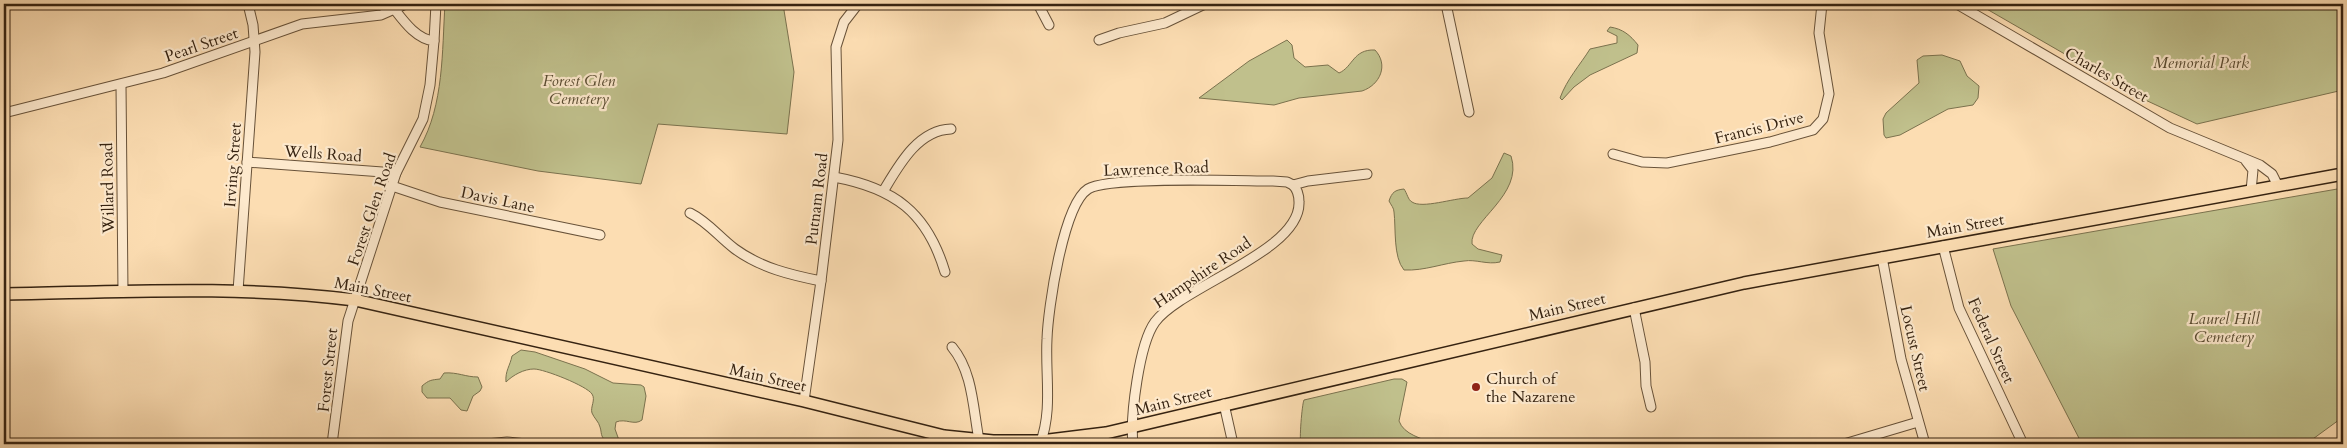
<svg xmlns="http://www.w3.org/2000/svg" width="2347" height="448" viewBox="0 0 2347 448" font-family="Cardo,serif">
  <style>
    .green { fill: #c0c08c; stroke: #7b724e }
    .lines { fill: none; stroke-linecap: round; stroke-linejoin: round }
    .minor-casing { stroke: #685239; stroke-width: 11 }
    .major-casing { stroke: #362311; stroke-width: 14 }
    .minor { stroke: #fde9cd; stroke-width: 9 }
    .major { stroke: #fcddb2; stroke-width: 11 }
    .poi-dot { fill: #8f2418; stroke: #fde9cd; stroke-width: 2 }
    .labels { text-anchor: middle; stroke-width: 4.5; stroke-linejoin: round; paint-order: stroke }
    .street-label { font-size: 16px; fill: #362311; stroke: #fde9cd }
    .park-label { font-size: 16px; font-style: italic; fill: #584a30; stroke: #fde9cd }
    .poi-label { font-size: 16px; fill: #362311; stroke: #fde9cd; text-anchor: start }
  </style>
  <rect width="100%" height="100%" fill="#fcddb2"/>
  <filter id="stains"><feTurbulence type="fractalNoise" baseFrequency=".004" numOctaves="4"/><feColorMatrix values="0 0 0 0 .2 0 0 0 0 .09 0 0 0 0 .02 0 0 0 .5 -.17"/></filter>
  <radialGradient id="worn" r=".72"><stop offset=".6" stop-color="#630" stop-opacity="0"/><stop offset="1" stop-color="#630" stop-opacity=".3"/></radialGradient>
  <g class="green">
    <path d="M445,4H783L794,72L787,134L658,124L641,184L538,171L420,147C444,105 442,51 445,4Z"/>
    <polygon points="1978,4 2343,4 2343,90 2197,124 2141,98"/>
    <path d="M1610,27C1623,29 1630,35 1638,45L1637,53L1590,75L1574,87L1562,100L1560,98C1567,79 1580,65 1590,49L1617,43V36L1607,31Z"/>
    <path d="M1287,40L1292,45L1294,58L1305,67L1328,65L1339,73C1353,67 1353,49 1375,50C1389,65 1380,85 1362,91L1299,98L1274,105L1199,98L1249,61Z"/>
    <polygon points="1942,55 1960,61 1967,76 1979,86 1978,98 1973,105 1948,109 1900,135 1886,138 1884,135 1883,119 1886,113 1919,83 1917,60 1923,56"/>
    <path d="M1504,153L1511,156C1524,195 1469,221 1472,244L1478,249L1502,255L1500,262C1487,265 1476,259 1464,261C1443,263 1425,271 1404,270C1393,257 1396,228 1394,212C1394,208 1391,205 1389,201C1392,192 1395,190 1404,189C1407,193 1408,200 1412,202C1422,209 1454,198 1468,198L1492,178Z"/>
    <polygon points="2343,188 2343,417 2306,444 2082,444 2011,306 1993,249"/>
    <path d="M521,350L535,352L585,369L613,383L641,385L644,387L646,396L642,420C634,426 626,418 616,422L615,429L620,443L606,441C600,436 602,433 600,427C599,422 594,418 592,413C590,407 596,400 592,394C587,386 544,369 534,369C524,369 513,375 506,382C505,371 510,366 512,356Z"/>
    <path d="M444,373C458,372 465,377 478,377L482,387L480,391L473,396L467,411L461,410L450,398H427L422,392V386C429,380 431,380 440,379Z"/>
    <path d="M1394,379H1402L1407,382L1399,421C1404,435 1422,438 1434,444H1301C1299,441 1302,404 1304,400Z"/>
  </g>
  <g class="lines">
    <defs>
      <g id="minor">
        <polyline points="1038,4 1049,25"/>
        <polyline points="1446,4 1469,112"/>
        <polyline points="1957,4 2170,128 2260,165 2272,174 2278,186"/>
        <polyline points="1099,40 1119,33 1165,23 1205,4"/>
        <polyline points="434,41 436,4"/>
        <polyline points="121,85 123,292"/>
        <polyline points="4,113 163,73 302,24 381,15 406,4"/>
        <polyline points="1613,154 1642,162 1667,163 1770,142 1813,130 1823,119 1829,94 1819,33 1822,4"/>
        <polyline points="2246,161 2253,170 2251,191"/>
        <polyline points="247,162 396,173"/>
        <path d="M834,177C894,188 927,212 945,272"/>
        <polyline points="392,186 440,202 600,235"/>
        <path d="M884,190C899,165 918,130 951,129"/>
        <path d="M690,213C708,222 719,237 735,249C761,268 791,275 821,281"/>
        <polyline points="1943,246 1959,308 2023,444"/>
        <polyline points="1882,257 1901,359 1925,444"/>
        <polyline points="238,291 255,52 253,25 248,4"/>
        <polyline points="1634,308 1645,362 1646,386 1651,407"/>
        <path d="M952,347C973,372 973,409 979,440"/>
        <polyline points="804,401 821,281 838,140 836,47 844,22 858,4"/>
        <polyline points="1224,404 1233,444"/>
        <path d="M332,444L348,321L396,173L423,119L430,85L434,41C417,39 405,23 395,10"/>
        <polyline points="487,444 507,442 526,444"/>
        <path d="M1040,444C1053,410 1045,375 1047,339C1048,309 1063,205 1088,189C1108,176 1241,181 1273,181L1287,182L1293,185L1308,181L1367,174"/>
        <path d="M1133,444C1130,417 1139,344 1155,322C1182,286 1301,251 1299,202C1299,195 1298,190 1293,185"/>
        <polyline points="1844,444 1918,422"/>
      </g>
      <path id="major" d="M4,294C121,292 238,285 355,300L804,401L944,436L993,441H1041L1106,433L1744,283L2343,174"/>
    </defs>
    <use href="#minor" class="minor-casing"/>
    <use href="#major" class="major-casing"/>
    <use href="#minor" class="minor"/>
    <use href="#major" class="major"/>
  </g>
  <circle class="poi-dot" cx="1476" cy="387" r="5"/>
  <g class="labels">
    <g class="street-label">
      <text transform="translate(201 44) rotate(-19)" y="6">Pearl Street</text>
      <text transform="translate(2107 74) rotate(30)" y="6">Charles Street</text>
      <text transform="translate(1759 127) rotate(-14)" y="6">Francis Drive</text>
      <text transform="translate(323 153) rotate(4)" y="6">Wells Road</text>
      <text transform="translate(232 165) rotate(-86)" y="6">Irving Street</text>
      <text transform="translate(1156 168) rotate(-2)" y="6">Lawrence Road</text>
      <text transform="translate(107 188) rotate(-91)" y="6">Willard Road</text>
      <text transform="translate(498 199) rotate(12)" y="6">Davis Lane</text>
      <text transform="translate(816 199) rotate(-83)" y="6">Putnam Road</text>
      <text transform="translate(371 209) rotate(-71)" y="6">Forest Glen Road</text>
      <text transform="translate(1965 225) rotate(-10)" y="6">Main Street</text>
      <text transform="translate(1202 272) rotate(-34)" y="6">Hampshire Road</text>
      <text transform="translate(373 289) rotate(11)" y="6">Main Street</text>
      <text transform="translate(1567 306) rotate(-13)" y="6">Main Street</text>
      <text transform="translate(1992 340) rotate(66)" y="6">Federal Street</text>
      <text transform="translate(1916 348) rotate(77)" y="6">Locust Street</text>
      <text transform="translate(327 370) rotate(-84)" y="6">Forest Street</text>
      <text transform="translate(768 377) rotate(13)" y="6">Main Street</text>
      <text transform="translate(1173 400) rotate(-14)" y="6">Main Street</text>
    </g>
    <g class="park-label">
      <text x="2201" y="68">Memorial Park</text>
      <text x="579" y="86">Forest Glen<tspan x="579" dy="18">Cemetery</tspan></text>
      <text x="2224" y="324">Laurel Hill<tspan x="2224" dy="18">Cemetery</tspan></text>
    </g>
    <g class="poi-label">
      <text x="1486" y="384">Church of<tspan x="1486" dy="18">the Nazarene</tspan></text>
    </g>
  </g>
  <rect width="2347" height="448" fill="none" stroke="#fcddb2" stroke-width="20"/>
  <rect x="5" y="5" width="2337" height="438" fill="none" stroke="#362311" stroke-width="2.5"/>
  <rect x="10" y="10" width="2327" height="428" fill="none" stroke="#362311"/>
  <rect width="100%" height="100%" filter="url(#stains)"/>
  <rect width="100%" height="100%" fill="url(#worn)"/>
</svg>
